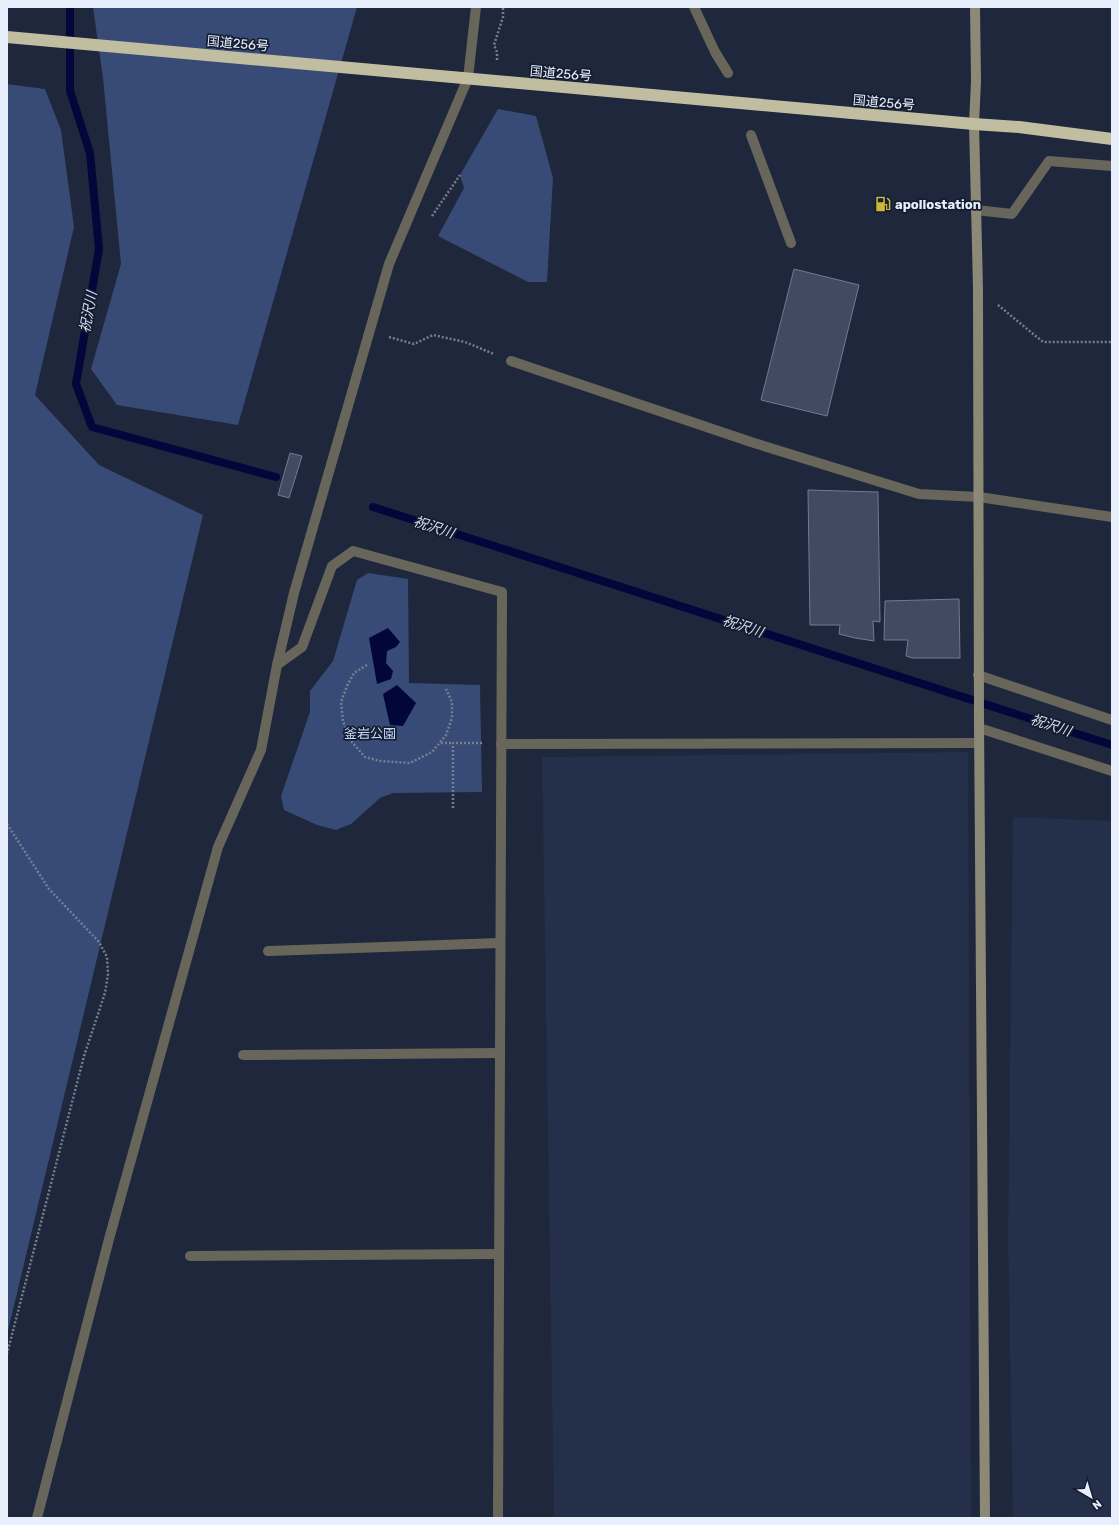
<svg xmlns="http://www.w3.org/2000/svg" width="1119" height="1525" viewBox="0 0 1119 1525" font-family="Rubik,'Noto Sans JP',sans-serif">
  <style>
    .built { fill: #242f49 }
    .green { fill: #384a76 }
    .water { fill: #02063b }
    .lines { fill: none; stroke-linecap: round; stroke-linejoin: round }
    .stream { stroke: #02063b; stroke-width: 8 }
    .building { fill: #404a61; stroke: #707b94 }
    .path { stroke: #767f90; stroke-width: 2.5; stroke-dasharray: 2 2; stroke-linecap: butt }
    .lane { stroke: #68665a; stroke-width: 10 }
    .street { stroke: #68665a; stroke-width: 10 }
    .secondary { stroke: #8c8976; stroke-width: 10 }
    .highway { stroke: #c1bda0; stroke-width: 12 }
    .labels { text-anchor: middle; stroke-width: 3.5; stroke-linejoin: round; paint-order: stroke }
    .street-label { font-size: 13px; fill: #e7eefc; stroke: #151d31 }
    .poi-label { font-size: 13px; font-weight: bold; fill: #e7eefc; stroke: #151d31; text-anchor: start }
    .park-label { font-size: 13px; fill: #c8d8fb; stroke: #151d31 }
    .water-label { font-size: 14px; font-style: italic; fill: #d4dcee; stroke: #151d31 }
  </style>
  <rect width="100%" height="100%" fill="#1e273b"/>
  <g class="built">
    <polygon points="968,752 971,1518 554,1518 542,757"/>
    <polygon points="1013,817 1112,821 1112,1518 1013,1518 1008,1238"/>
  </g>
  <g class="green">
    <polygon points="93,7 357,7 238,425 117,405 91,369 121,264 103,78"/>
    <polygon points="7,84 45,89 61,130 74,227 35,395 99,465 203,515 7,1335"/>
    <polygon points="498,109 536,116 553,178 547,282 528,282 438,236 464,188 460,175"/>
    <polygon points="368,573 408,579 409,683 480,685 482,792 393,793 380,798 351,824 336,830 317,825 284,810 281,796 310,712 310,691 333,661 357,580"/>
  </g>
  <g class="water">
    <polygon points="388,628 400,642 396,647 387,651 386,663 393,671 391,679 377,684 369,638"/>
    <polygon points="397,685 416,703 403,726 390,725 383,694"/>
  </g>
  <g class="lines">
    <g class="stream">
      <polyline points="70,7 70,91 90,153 99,249 76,384 92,427 276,477"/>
      <polyline points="373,507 1112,745"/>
    </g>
  </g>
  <g class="building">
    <polygon points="794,269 859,285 827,416 761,400"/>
    <polygon points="290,453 302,456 289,498 278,495"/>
    <polygon points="808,490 878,492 880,622 873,621 874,641 855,638 839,634 840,625 810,625"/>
    <polygon points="959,599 960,658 912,658 906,656 908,640 884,640 885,601"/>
  </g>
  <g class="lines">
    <g class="path">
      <polyline points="497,60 497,52 494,45 503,17 503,7"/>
      <polyline points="432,216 460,175"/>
      <polyline points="998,305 1043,342 1112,342"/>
      <polyline points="389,337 414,344 433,335 465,342 494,354"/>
      <polyline points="367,665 354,673 347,686 341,702 343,721 351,741 365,757 380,761 410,763 432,752 446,735 452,718 452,702 446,689"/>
      <polyline points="441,743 453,743"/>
      <polyline points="453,808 453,743 483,743"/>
      <polyline points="7,824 49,889 99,942 107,957 108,974 105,993 84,1056 7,1354"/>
    </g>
    <g class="lane">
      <polyline points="694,7 715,52 728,73"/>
      <polyline points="751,135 791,243"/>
      <polyline points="976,210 1012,214 1049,161 1112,166"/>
      <polyline points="511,361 751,442 919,494 979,497 1112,517"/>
      <polyline points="277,665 302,647 332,566 353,551 502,592 498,1518"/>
      <polyline points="978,675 1112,720"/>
      <polyline points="979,728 1112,771"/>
      <polyline points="501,744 979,743"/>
      <polyline points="268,951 500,943"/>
      <polyline points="243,1055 499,1053"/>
      <polyline points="190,1256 499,1254"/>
    </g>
    <polyline class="street" points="37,1518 109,1239 218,847 261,750 277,665 294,593 389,264 468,78 476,7"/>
    <polyline class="secondary" points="975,7 976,81 974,124 978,288 979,721 985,1518"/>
    <polyline class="highway" points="7,37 974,124 1019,127 1112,139"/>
  </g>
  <defs>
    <symbol id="fuel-bare" viewBox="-9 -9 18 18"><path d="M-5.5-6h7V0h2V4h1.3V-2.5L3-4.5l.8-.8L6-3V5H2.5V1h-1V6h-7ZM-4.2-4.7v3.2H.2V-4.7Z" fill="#ccb938" stroke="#151d31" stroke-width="2.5" paint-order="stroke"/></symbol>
  </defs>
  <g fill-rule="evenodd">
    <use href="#fuel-bare" x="872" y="193" width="22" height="22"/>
  </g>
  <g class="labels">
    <g class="street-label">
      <text transform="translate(238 43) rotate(5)" y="5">国道256号</text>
      <text transform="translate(561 73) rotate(5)" y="5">国道256号</text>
      <text transform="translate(884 102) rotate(5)" y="5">国道256号</text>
    </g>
    <g class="poi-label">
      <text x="895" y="209">apollostation</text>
    </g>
    <g class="park-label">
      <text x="370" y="738">釜岩公園</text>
    </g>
    <g class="water-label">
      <text transform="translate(88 312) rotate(-80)" y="5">祝沢川</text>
      <text transform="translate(434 527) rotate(18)" y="5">祝沢川</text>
      <text transform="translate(743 626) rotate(18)" y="5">祝沢川</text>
      <text transform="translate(1051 725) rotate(18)" y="5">祝沢川</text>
    </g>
  </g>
  <rect width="1119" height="1525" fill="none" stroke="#e7eefc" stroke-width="16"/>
  <g transform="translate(1091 1497) rotate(142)" stroke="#151d31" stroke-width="3" paint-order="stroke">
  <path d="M0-3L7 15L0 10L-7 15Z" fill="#e7eefc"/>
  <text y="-6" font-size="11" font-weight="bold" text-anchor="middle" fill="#e7eefc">N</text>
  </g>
</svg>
